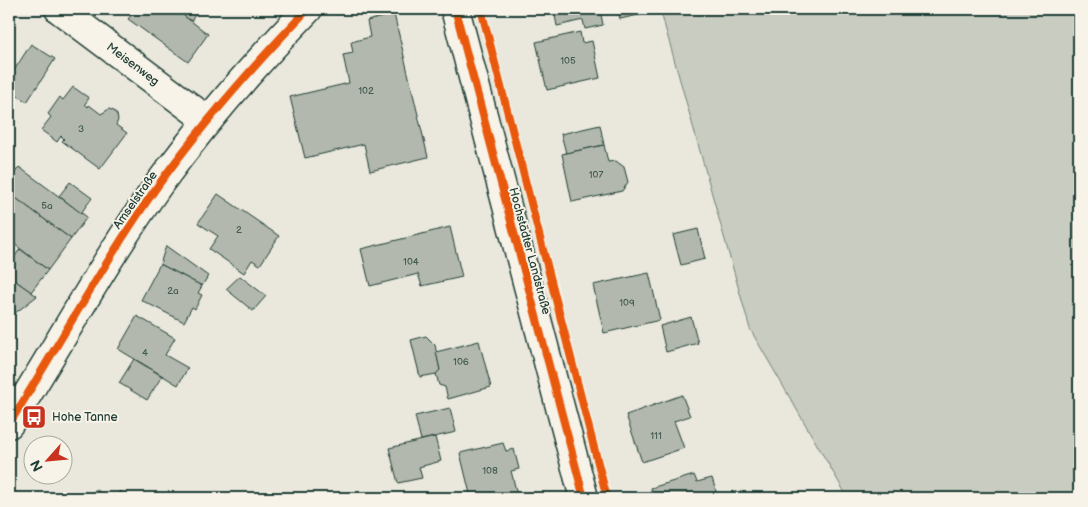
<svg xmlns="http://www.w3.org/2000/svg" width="1088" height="507" viewBox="0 0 1088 507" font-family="'Balsamiq Sans',sans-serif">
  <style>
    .green { fill: #c8ccc1; stroke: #74847a }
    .building { fill: #b2b8ae; stroke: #1f3d34 }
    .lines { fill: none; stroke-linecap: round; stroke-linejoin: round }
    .minor-casing { stroke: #1f3d34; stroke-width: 31 }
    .minor { stroke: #f7f3e8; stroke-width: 28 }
    .cycleway-casing { stroke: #f7f3e8; stroke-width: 11 }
    .cycleway { stroke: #e8590c; stroke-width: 8 }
    .labels { text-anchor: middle; stroke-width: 4; stroke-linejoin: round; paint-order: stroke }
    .number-label { font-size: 10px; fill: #445c52 }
    .street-label { font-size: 12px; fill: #1f3d34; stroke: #f7f3e8 }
    .poi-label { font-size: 12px; fill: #1f3d34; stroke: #f7f3e8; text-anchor: start }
  </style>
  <rect width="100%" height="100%" fill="#eae8dd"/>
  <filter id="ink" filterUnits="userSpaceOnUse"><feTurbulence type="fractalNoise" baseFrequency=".02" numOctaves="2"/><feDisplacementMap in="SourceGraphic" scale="10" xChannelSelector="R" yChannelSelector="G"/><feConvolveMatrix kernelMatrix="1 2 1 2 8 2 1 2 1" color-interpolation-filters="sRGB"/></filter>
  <g filter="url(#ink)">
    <polygon class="green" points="660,9 1079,9 1079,498 848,498 750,329"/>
    <g class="building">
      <polygon points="136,9 175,9 208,34 188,62 128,19"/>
      <polygon points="175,9 199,9 191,21"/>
      <polygon points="557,9 600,9 603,25 585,29 583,20 557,26 554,10"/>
      <polygon points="618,9 650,9 642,10 643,14 620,19"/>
      <polygon points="394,14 428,157 370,171 364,144 305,158 290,97 349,83 343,55 353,53 351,42 370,37 367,21"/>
      <polygon points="580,32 582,43 592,41 600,78 547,90 536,42"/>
      <polygon points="31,44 55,59 27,102 9,90 9,78"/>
      <polygon points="73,87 89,98 85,104 88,107 89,105 101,114 109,109 114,111 117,115 118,120 116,125 127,133 100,169 62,141 64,139 61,136 57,142 41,130 51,117 48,114 60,97 63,100"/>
      <polygon points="600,125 604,145 566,153 561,134"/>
      <polygon points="604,145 608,162 616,161 624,167 628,182 622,191 572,202 562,154"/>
      <polygon points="19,167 87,217 71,239 9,193 9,181"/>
      <polygon points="70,182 92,198 81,213 59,196"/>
      <polygon points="9,193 71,239 48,270 9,240"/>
      <polygon points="218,194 279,236 260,265 252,260 244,273 209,249 218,236 198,223"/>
      <polygon points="450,227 462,277 422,286 418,274 370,286 361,249"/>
      <polygon points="698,229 705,259 681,265 673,235"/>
      <polygon points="166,246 208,276 202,286 160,264"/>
      <polygon points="20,249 48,270 31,292 9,276 9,265"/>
      <polygon points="160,264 202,286 198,293 202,295 195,309 192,307 184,322 141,300"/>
      <polygon points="649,273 660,320 604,333 593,285"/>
      <polygon points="240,276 266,296 253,311 226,289"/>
      <polygon points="10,277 37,296 9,318 9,278"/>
      <polygon points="137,316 175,338 165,355 188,368 178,385 118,349"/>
      <polygon points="691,317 698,343 666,352 660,326"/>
      <polygon points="426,336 435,345 440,370 436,374 420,377 411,340"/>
      <polygon points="479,341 491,387 448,399 445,387 439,385 436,374 440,370 436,352"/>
      <polygon points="134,359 162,376 147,400 119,383"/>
      <polygon points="682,395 690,416 674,421 684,448 642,462 626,415"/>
      <polygon points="450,408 456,432 421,440 415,416"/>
      <polygon points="435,437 441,461 419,467 422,478 398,483 389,448"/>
      <polygon points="503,443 506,451 514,449 519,469 511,471 518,498 471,498 460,453"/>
      <polygon points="694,475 697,482 712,478 718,498 654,498 651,488"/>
      <polygon points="96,489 107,498 88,498"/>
      <polygon points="120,491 128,498 114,498"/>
    </g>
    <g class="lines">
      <defs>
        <g id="minor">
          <polyline points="59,9 207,120"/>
          <polyline points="455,9 584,498"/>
          <path d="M9,424C59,345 104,261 159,184C204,122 255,64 308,9"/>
        </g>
      </defs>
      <use href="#minor" class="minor-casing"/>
      <use href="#minor" class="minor"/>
      <defs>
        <g id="cycleway">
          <polyline points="455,9 584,498"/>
          <polyline points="481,9 607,498"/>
          <path d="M9,424C59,345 104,261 159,184C204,122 255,64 308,9"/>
        </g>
      </defs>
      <use href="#cycleway" class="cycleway-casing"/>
      <use href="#cycleway" class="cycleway"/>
    </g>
  </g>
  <defs>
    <symbol id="bus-square" viewBox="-11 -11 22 22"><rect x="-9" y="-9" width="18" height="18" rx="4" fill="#c8321e" stroke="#f7f3e8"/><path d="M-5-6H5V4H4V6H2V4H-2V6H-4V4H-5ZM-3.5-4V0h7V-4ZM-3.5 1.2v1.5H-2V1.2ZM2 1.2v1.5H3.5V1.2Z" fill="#fff"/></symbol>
  </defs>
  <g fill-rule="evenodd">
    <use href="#bus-square" x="20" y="403" width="28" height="28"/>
  </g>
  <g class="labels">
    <g class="number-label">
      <text x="568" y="64">105</text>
      <text x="366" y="94">102</text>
      <text x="81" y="132">3</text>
      <text x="596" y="178">107</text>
      <text x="47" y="209">5a</text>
      <text x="239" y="233">2</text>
      <text x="411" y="265">104</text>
      <text x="173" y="294">2a</text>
      <text x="627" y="306">109</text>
      <text x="145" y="356">4</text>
      <text x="461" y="365">106</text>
      <text x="656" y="439">111</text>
      <text x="490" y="474">108</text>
    </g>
    <g class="street-label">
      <text transform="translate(133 64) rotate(37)" y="4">Meisenweg</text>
      <text transform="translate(135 200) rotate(-55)" y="4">Amselstraße</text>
      <text transform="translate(530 251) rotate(75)" y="4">Hochstädter Landstraße</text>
    </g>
    <g class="poi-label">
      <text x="52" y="421">Hohe Tanne</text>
    </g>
  </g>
  <rect width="1088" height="507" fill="none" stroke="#f7f3e8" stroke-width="30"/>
  <rect x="15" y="15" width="1058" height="477" fill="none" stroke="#1f3d34" stroke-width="2" filter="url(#ink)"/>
  <g transform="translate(48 460) rotate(243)"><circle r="24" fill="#f7f3e8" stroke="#a1aaa0"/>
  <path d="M0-4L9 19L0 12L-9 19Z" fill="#c8321e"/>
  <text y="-8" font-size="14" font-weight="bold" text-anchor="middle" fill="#1f3d34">N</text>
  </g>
</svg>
